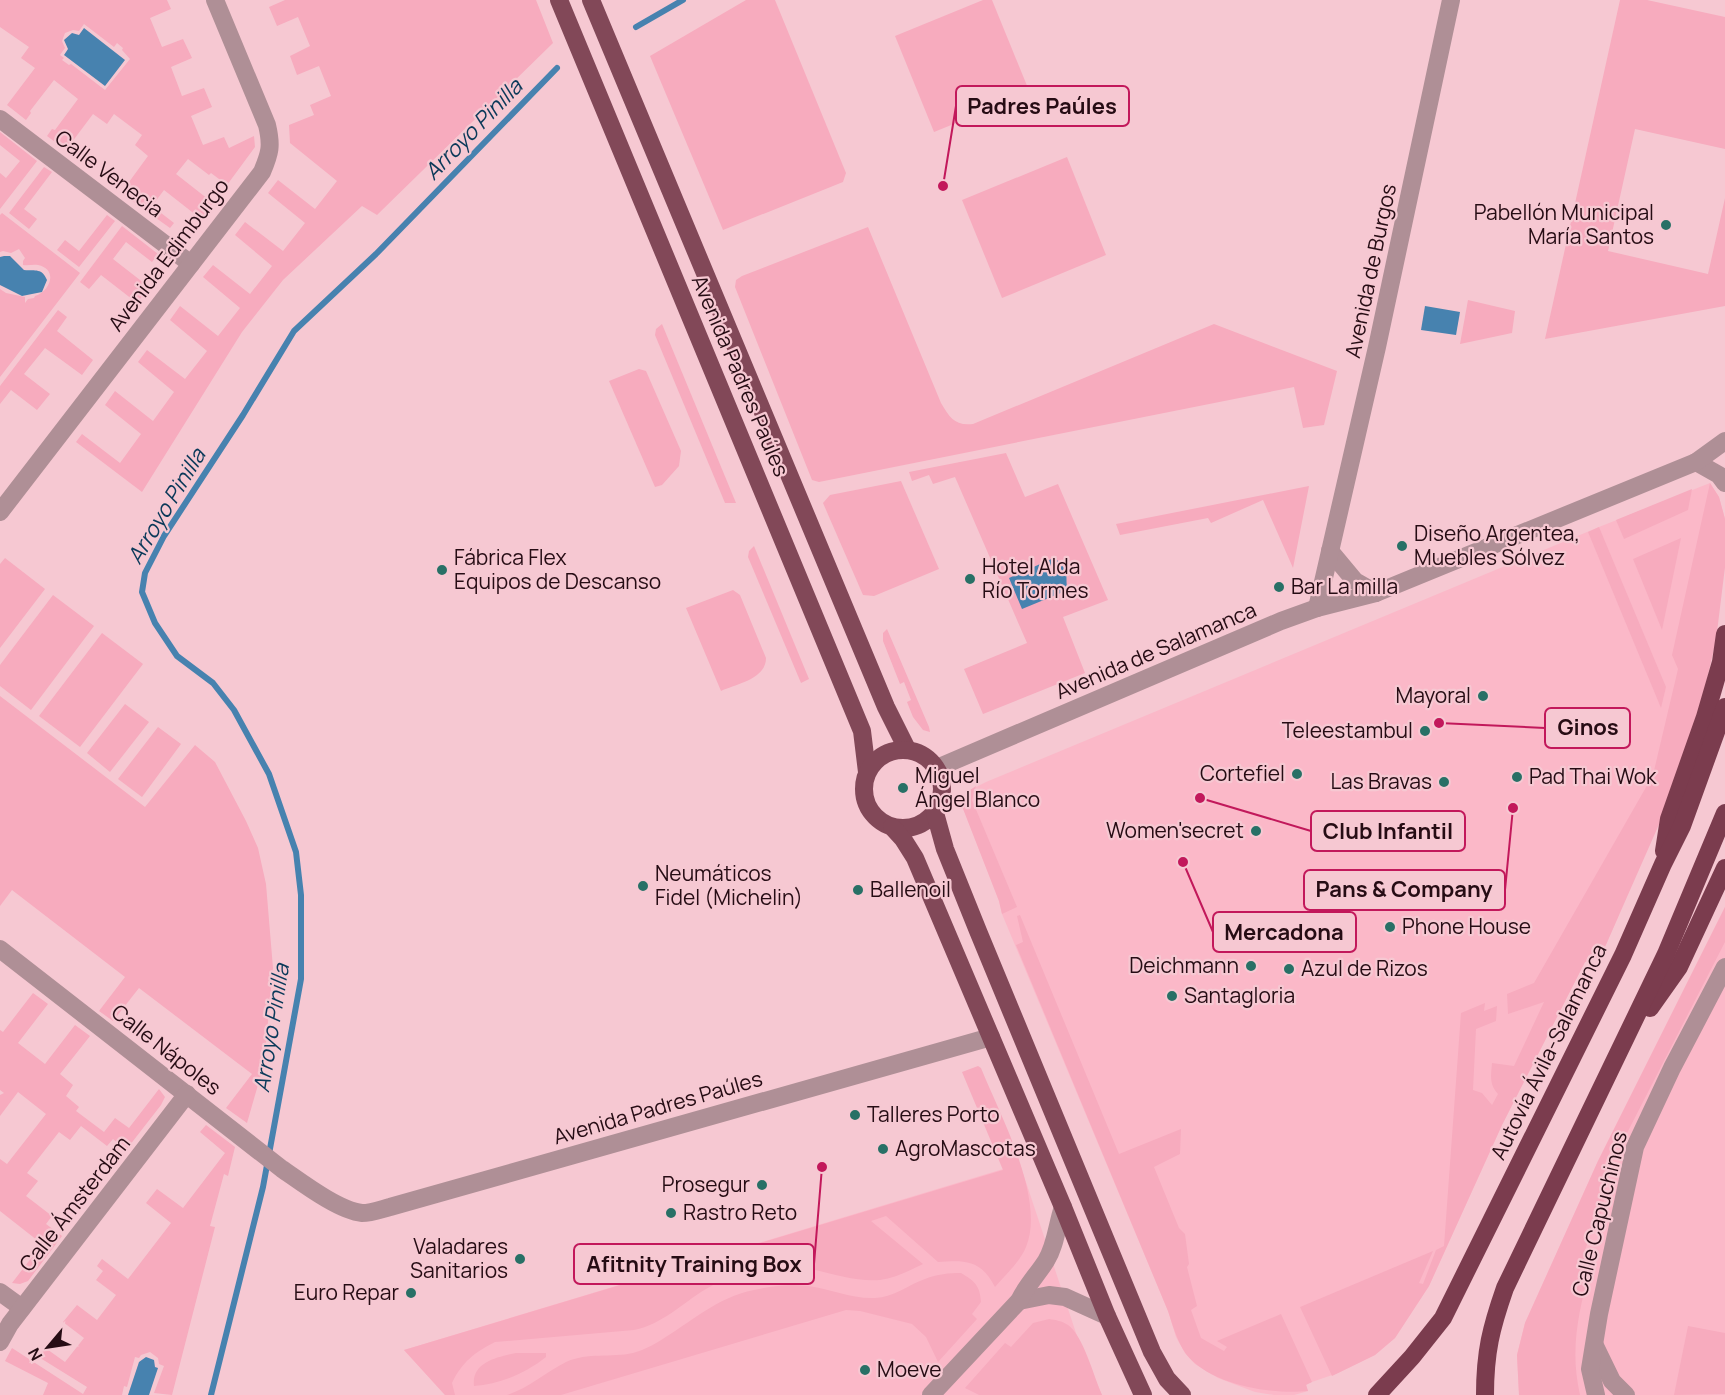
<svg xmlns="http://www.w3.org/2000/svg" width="1725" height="1395" viewBox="0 0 1725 1395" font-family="Manrope,sans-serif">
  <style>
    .built { fill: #fbb8c8 }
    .green { fill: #f7abbe; fill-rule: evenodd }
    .water { fill: #4782af }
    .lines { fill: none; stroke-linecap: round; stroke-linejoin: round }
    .stream { stroke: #4782af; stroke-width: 6 }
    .minor { stroke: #af8f96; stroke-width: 18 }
    .trunk { stroke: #824858; stroke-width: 18 }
    .motorway { stroke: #7b3c4e; stroke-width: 18 }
    .poi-dot { fill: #287066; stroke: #f6c8d2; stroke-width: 2 }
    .labels { text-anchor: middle; stroke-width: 4.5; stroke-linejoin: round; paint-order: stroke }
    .street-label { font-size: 21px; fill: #260c14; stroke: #f6c8d2 }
    .poi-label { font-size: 21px; fill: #260c14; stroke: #f6c8d2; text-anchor: start }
    .water-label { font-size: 22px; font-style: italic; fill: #0a3959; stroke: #f6c8d2 }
    .leader { fill: none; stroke: #c2185b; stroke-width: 2 }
    .callout-dot { fill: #c2185b; stroke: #f6c8d2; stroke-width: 2 }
    .callout { fill: #f6c8d2; stroke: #c2185b; stroke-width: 2 }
    .callout-label { font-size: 22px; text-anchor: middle; font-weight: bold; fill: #260c14 }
  </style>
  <rect width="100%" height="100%" fill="#f6c8d2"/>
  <g class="built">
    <polygon points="1710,483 1719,497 1725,519 1725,567 1618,917 1601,956 1585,962 1502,1125 1429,1286 1395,1338 1375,1355 1338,1373 1306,1384 1308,1391 1294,1395 1274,1395 1255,1392 1218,1378 1195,1364 1185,1353 1176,1337 1168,1311 1002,914 999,901 962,806 962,800 968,791 986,782 1599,527"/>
    <polygon points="1725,907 1725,1395 1519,1395 1517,1355 1525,1323 1598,1161"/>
    <polygon points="1020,1164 1077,1336 1102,1395 445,1395 404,1350"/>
  </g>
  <g class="green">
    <path d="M0,0H167L171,9L150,18L162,47L183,39L192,58L171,67L182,96L204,88L212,107L191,116L203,145L224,137L229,148L254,136L255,147L227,185L211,173L209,175L188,159L176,174L213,203L201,219L164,190L152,206L174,223L170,228L121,193L148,156L135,145L142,135L114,114L107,124L93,114L66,150L47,136L52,129L55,130L78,99L54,80L30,111L31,113L26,120L7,105L35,68L21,58L29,47L0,27ZM84,24L114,47L117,43L123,48L122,50L130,59L105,90L71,64L69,65L62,60L64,58L60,55L65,48L62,41L65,33L73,30L79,31Z"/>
    <polygon points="285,0 536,0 553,43 377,215 362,206 283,280 242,332 142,492 76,442 82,434 120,463 141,434 105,405 115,391 153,421 174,392 138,362 147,350 185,379 207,351 170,320 180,306 218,336 240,308 203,277 213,265 250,294 272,266 235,235 245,222 283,251 305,223 268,193 278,180 315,209 337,181 290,143 289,125 314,115 310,105 331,96 319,66 297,75 290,56 310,46 298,17 277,26 269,7"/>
    <polygon points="746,0 775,0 846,173 843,182 723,230 650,56"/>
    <polygon points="983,0 992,0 1030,93 934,132 895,36"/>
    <polygon points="1620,0 1647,0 1725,17 1725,149 1635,129 1608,251 1708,274 1725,198 1725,306 1545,339"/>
    <polygon points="0,132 37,161 0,209 0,173 6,178 20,161 0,145"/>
    <polygon points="1067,157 1106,255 1002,298 962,200"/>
    <polygon points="44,167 52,172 24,209 37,219 29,229 9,213"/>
    <path d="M2,213L80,273L0,377V289L6,293L25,297V303L28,299L34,298L35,296C51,291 58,269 38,265C33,264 28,266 23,265V261L25,258L19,249L11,253L3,251L0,252V215Z"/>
    <polygon points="107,215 115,221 79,267 57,250 65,240 79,251"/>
    <polygon points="122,226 158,254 152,262 126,242 113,259 149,287 137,303 101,275 89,289 80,282"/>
    <path d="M868,227L941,403C950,418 955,426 973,424L1214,324L1337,371L1324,425L1303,428L1294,387L819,482L812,480L735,287L736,280L742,276Z"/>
    <polygon points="1468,300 1515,311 1512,333 1460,344"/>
    <polygon points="58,310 67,317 57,331 93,360 82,375 45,348 24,374 50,394 37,410 11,390 0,404 0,386"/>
    <polygon points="662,324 736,503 725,503 655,335 656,329"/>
    <polygon points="639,369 646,371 681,451 679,466 662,485 655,487 609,381"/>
    <polygon points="1006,453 1025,497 1058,484 1108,600 1063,617 1085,673 983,714 964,669 1027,643 955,477 933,484 929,475 912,481 909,472"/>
    <polygon points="901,481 939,569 874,596 863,595 823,503 830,495"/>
    <path d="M1710,483L1719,497L1725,519V567L1716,640L1700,710L1664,813L1601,956L1585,962L1502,1125L1429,1286L1395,1338L1375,1355L1332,1376L1300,1307L1433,1251L1419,1283L1423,1284L1436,1250L1444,1246L1461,1013L1485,1003L1484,1011L1497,1006L1496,1021L1476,1029L1473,1090L1482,1093L1492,1105L1498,1094C1489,1084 1491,1076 1492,1063L1514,1066L1544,1002L1508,1014L1507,994L1534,983L1653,775L1678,669L1672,655Z"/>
    <polygon points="1309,486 1293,568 1263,500 1211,523 1208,518 1120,535 1116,524"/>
    <polygon points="1692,489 1688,510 1624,539 1616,520"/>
    <polygon points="1599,527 1666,687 1661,708 1588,532"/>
    <polygon points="1681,538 1662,630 1633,559"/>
    <polygon points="754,546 809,679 801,683 748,557 749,551"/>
    <polygon points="5,558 45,589 0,648 0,564"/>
    <path d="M733,590L740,595L766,658C766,679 737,684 721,691L686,608Z"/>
    <polygon points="53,595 94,626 31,710 0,686 0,665"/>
    <polygon points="887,629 929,727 930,732 923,730 913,717 907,702 911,700 904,682 900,684 883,641 883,633"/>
    <polygon points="102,633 143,664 80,747 39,716"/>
    <polygon points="0,696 145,807 195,745 215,762 246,821 258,848 266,884 273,968 264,1064 247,1123 226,1108 252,1074 139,988 113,1021 99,1011 125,977 12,890 0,906"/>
    <polygon points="125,704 149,722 110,772 87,753"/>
    <polygon points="158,727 181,744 142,797 118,779"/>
    <path d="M976,786L972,800L1017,907L1002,914L999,901L962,806C962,796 968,791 976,786Z"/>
    <path d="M1725,907V942L1626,1135L1618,1134L1604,1165L1610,1170L1599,1223H1595L1585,1250L1593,1253C1582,1304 1568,1342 1580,1395H1519L1517,1355L1525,1323L1598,1161Z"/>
    <path d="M1020,915L1119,1154L1181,1129L1180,1154L1154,1167L1179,1228L1185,1234L1189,1264L1187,1267L1197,1306L1191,1310L1201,1338L1224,1351L1227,1347L1217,1341L1281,1314L1312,1382L1306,1385L1308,1391C1272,1395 1210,1385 1186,1354C1177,1341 1173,1326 1168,1311L1016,945L1023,942L1017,916Z"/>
    <polygon points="33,993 48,1004 18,1043 45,1064 75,1025 90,1036 60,1074 73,1085 66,1096 79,1107 76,1111 104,1132 115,1118 129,1128 159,1089 165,1097 161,1105 126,1150 113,1139 107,1146 81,1126 70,1140 59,1132 27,1173 38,1181 26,1196 52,1216 46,1224 62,1236 28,1281 20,1284 12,1283 42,1244 0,1211 0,1159 7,1164 46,1114 18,1092 0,1116 0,1095 4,1093 0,1090 0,1030 3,1032"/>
    <path d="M978,1066L981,1068C1000,1115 1046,1199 1026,1247C1020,1262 1005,1275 995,1287C981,1260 966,1260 938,1262L886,1216L871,1221L923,1264C909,1271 895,1278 880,1280C848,1283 817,1266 785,1266C758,1267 728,1276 706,1289C681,1304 663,1324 634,1330L495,1342C475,1352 462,1362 452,1383L455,1395H445L404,1350L1003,1170L962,1072Z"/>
    <polygon points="206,1125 235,1147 228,1176 224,1174 210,1226 215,1227 172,1395 154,1393 164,1366 159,1364 158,1358 150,1352 141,1355 139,1358 135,1357 127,1387 124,1386 122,1395 43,1395 48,1383 5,1361 12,1348 83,1394 87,1387 37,1356 44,1347 65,1362 84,1338 63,1322 77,1305 97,1320 116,1295 96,1280 103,1271 97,1266 102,1259 128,1279 171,1223 146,1203 157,1189 183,1208 225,1153 200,1132"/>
    <path d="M961,1273C975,1281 980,1286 981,1302L972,1314L977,1319L938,1362L926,1337L912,1324L860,1311L846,1310L561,1395H507C529,1388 546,1372 566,1362C588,1352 611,1358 633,1353C641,1351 651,1346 658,1342C690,1323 717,1297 754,1290C772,1286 789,1284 808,1286C830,1289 852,1299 875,1298C894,1297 908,1285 925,1279C937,1274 949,1273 961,1273Z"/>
    <path d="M1049,1319C1056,1320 1062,1321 1068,1325C1083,1335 1094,1377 1102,1395H979L965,1388L1005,1343L1011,1347L1033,1323Z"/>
    <polygon points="1688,1326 1725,1333 1725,1394 1674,1395"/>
    <path d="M516,1353H546V1357C526,1373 500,1384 474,1386C471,1362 498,1357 516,1353Z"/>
  </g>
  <g class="water">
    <polygon points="84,28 125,60 105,86 64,55 68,49 64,40 72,33 79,35"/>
    <path d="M4,256H10L24,270C36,271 42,268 47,280L42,292L22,296L0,285V257Z"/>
    <polygon points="1425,306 1460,312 1456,335 1421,330"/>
    <path d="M1056,557C1058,564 1061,564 1065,569C1068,574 1065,583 1068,590L1022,609L1009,578Z"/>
    <polygon points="146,1357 154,1360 155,1367 158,1368 149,1395 128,1395 139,1362"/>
  </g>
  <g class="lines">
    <g class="stream">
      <polyline points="636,27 683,0"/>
      <polyline points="211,1395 263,1187 301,979 301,895 296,852 269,774 234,710 213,683 177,656 155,623 142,592 145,573 164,536 243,415 294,331 376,254 557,68"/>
    </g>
    <g class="minor">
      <polyline points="0,119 191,264"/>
      <polyline points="1696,462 1719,475 1725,483"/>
      <path d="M0,512L262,172C270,153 272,146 267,125L215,0"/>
      <polyline points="1330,551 1355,581 1376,593"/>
      <polyline points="1317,608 1377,347 1451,0"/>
      <polyline points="937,768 1281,621 1317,608 1376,593 1696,462 1725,441"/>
      <path d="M0,949L282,1169C301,1182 339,1211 362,1213C371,1213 382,1209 390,1207L991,1037"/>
      <polyline points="0,1292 22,1308"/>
      <polyline points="1019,1301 1049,1295 1065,1297 1107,1316"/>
      <polyline points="0,1342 10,1324 187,1094"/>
      <polyline points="1595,1346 1612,1381 1626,1395"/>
      <path d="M931,1395L1019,1301C1026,1286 1037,1275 1046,1261C1056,1245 1057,1224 1063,1207"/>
      <polyline points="1596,1395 1590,1369 1599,1314 1635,1147 1672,1068 1725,967"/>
    </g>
    <g class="trunk">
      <polyline points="559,0 862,731 867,772"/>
      <polyline points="591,0 886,707 907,749"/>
      <circle cx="903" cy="789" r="39"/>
      <polyline points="935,813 945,849 978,931 1152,1352 1167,1379 1182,1395"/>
      <polyline points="892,827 903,839 915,858 1063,1207 1107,1316 1143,1395"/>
    </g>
    <g class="motorway">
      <polyline points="1664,851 1669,819 1705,717 1721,662 1725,634"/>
      <polyline points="1650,1008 1679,967 1725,868"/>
      <polyline points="1377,1395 1412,1357 1443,1318 1623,955 1663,864 1682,826 1725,707"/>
      <path d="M1485,1395C1485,1352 1491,1328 1505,1288L1666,954L1725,813"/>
    </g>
  </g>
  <g class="poi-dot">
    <circle cx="1666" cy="225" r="6"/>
    <circle cx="1402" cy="546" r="6"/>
    <circle cx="442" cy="570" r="6"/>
    <circle cx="970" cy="579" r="6"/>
    <circle cx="1279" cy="587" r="6"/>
    <circle cx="1483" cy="696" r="6"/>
    <circle cx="1425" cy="731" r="6"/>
    <circle cx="1297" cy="774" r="6"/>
    <circle cx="1517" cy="777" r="6"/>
    <circle cx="1444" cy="782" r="6"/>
    <circle cx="903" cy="788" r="6"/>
    <circle cx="1256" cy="831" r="6"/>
    <circle cx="643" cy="886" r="6"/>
    <circle cx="858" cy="890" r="6"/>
    <circle cx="1390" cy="927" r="6"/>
    <circle cx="1251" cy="966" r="6"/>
    <circle cx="1289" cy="969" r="6"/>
    <circle cx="1172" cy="996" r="6"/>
    <circle cx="855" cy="1115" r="6"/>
    <circle cx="883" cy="1149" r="6"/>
    <circle cx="762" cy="1185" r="6"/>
    <circle cx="671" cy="1213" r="6"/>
    <circle cx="520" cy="1259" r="6"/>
    <circle cx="411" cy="1293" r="6"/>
    <circle cx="865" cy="1370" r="6"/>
  </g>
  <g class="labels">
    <g class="street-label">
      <text transform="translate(109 174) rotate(37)" y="7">Calle Venecia</text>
      <text transform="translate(169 255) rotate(-53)" y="7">Avenida Edimburgo</text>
      <text transform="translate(1371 271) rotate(-78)" y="7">Avenida de Burgos</text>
      <text transform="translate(740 376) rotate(67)" y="7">Avenida Padres Paúles</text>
      <text transform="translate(1156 651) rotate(-23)" y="7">Avenida de Salamanca</text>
      <text transform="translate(166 1050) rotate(38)" y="7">Calle Nápoles</text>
      <text transform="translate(1549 1052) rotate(-64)" y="7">Autovía Ávila-Salamanca</text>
      <text transform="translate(658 1108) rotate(-16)" y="7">Avenida Padres Paúles</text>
      <text transform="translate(75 1204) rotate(-52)" y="7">Calle Ámsterdam</text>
      <text transform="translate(1600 1214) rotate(-76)" y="7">Calle Capuchinos</text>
    </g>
    <g class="poi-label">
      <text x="1654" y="220" text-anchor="end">Pabellón Municipal<tspan x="1654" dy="24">María Santos</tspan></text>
      <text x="1414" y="541">Diseño Argentea,<tspan x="1414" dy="24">Muebles Sólvez</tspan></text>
      <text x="454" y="565">Fábrica Flex<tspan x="454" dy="24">Equipos de Descanso</tspan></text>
      <text x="982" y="574">Hotel Alda<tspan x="982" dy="24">Río Tormes</tspan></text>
      <text x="1291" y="594">Bar La milla</text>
      <text x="1471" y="703" text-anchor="end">Mayoral</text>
      <text x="1413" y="738" text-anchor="end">Teleestambul</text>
      <text x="1285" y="781" text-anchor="end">Cortefiel</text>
      <text x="915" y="783">Miguel<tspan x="915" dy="24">Ángel Blanco</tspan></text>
      <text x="1529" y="784">Pad Thai Wok</text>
      <text x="1432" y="789" text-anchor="end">Las Bravas</text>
      <text x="1244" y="838" text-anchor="end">Women'secret</text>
      <text x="655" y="881">Neumáticos<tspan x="655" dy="24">Fidel (Michelin)</tspan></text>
      <text x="870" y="897">Ballenoil</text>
      <text x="1402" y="934">Phone House</text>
      <text x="1239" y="973" text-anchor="end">Deichmann</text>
      <text x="1301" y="976">Azul de Rizos</text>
      <text x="1184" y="1003">Santagloria</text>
      <text x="867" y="1122">Talleres Porto</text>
      <text x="895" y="1156">AgroMascotas</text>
      <text x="750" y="1192" text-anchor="end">Prosegur</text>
      <text x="683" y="1220">Rastro Reto</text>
      <text x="508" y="1254" text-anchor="end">Valadares<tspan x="508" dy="24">Sanitarios</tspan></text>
      <text x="399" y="1300" text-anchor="end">Euro Repar</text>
      <text x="877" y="1377">Moeve</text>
    </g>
    <g class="water-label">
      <text transform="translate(473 129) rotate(-46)" y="8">Arroyo Pinilla</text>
      <text transform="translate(166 506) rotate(-59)" y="8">Arroyo Pinilla</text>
      <text transform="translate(271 1028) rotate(-81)" y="8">Arroyo Pinilla</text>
    </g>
  </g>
  <path class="leader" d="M943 186L956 106M1439 723L1545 728M1200 798L1311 831M1513 808L1505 890M1183 862L1213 932M822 1167L814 1264"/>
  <g class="callout-dot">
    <circle cx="943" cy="186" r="6"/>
    <circle cx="1439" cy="723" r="6"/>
    <circle cx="1200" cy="798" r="6"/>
    <circle cx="1513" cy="808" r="6"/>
    <circle cx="1183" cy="862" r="6"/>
    <circle cx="822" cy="1167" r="6"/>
  </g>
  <g class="callout">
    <rect x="956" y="86" width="173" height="40" rx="6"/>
    <rect x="1545" y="708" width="85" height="40" rx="6"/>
    <rect x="1311" y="811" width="154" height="40" rx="6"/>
    <rect x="1304" y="870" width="201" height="40" rx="6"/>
    <rect x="1213" y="912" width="143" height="40" rx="6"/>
    <rect x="574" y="1244" width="240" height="40" rx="6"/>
  </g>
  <g class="callout-label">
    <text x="1042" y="114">Padres Paúles</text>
    <text x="1588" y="735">Ginos</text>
    <text x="1388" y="839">Club Infantil</text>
    <text x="1404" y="897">Pans &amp; Company</text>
    <text x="1284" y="940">Mercadona</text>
    <text x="694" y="1272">Afitnity Training Box</text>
  </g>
  <g transform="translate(48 1347) rotate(241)" stroke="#f6c8d2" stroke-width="4.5" paint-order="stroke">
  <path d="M0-4.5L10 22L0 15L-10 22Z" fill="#260c14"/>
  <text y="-9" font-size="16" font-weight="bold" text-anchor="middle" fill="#260c14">N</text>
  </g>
</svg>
